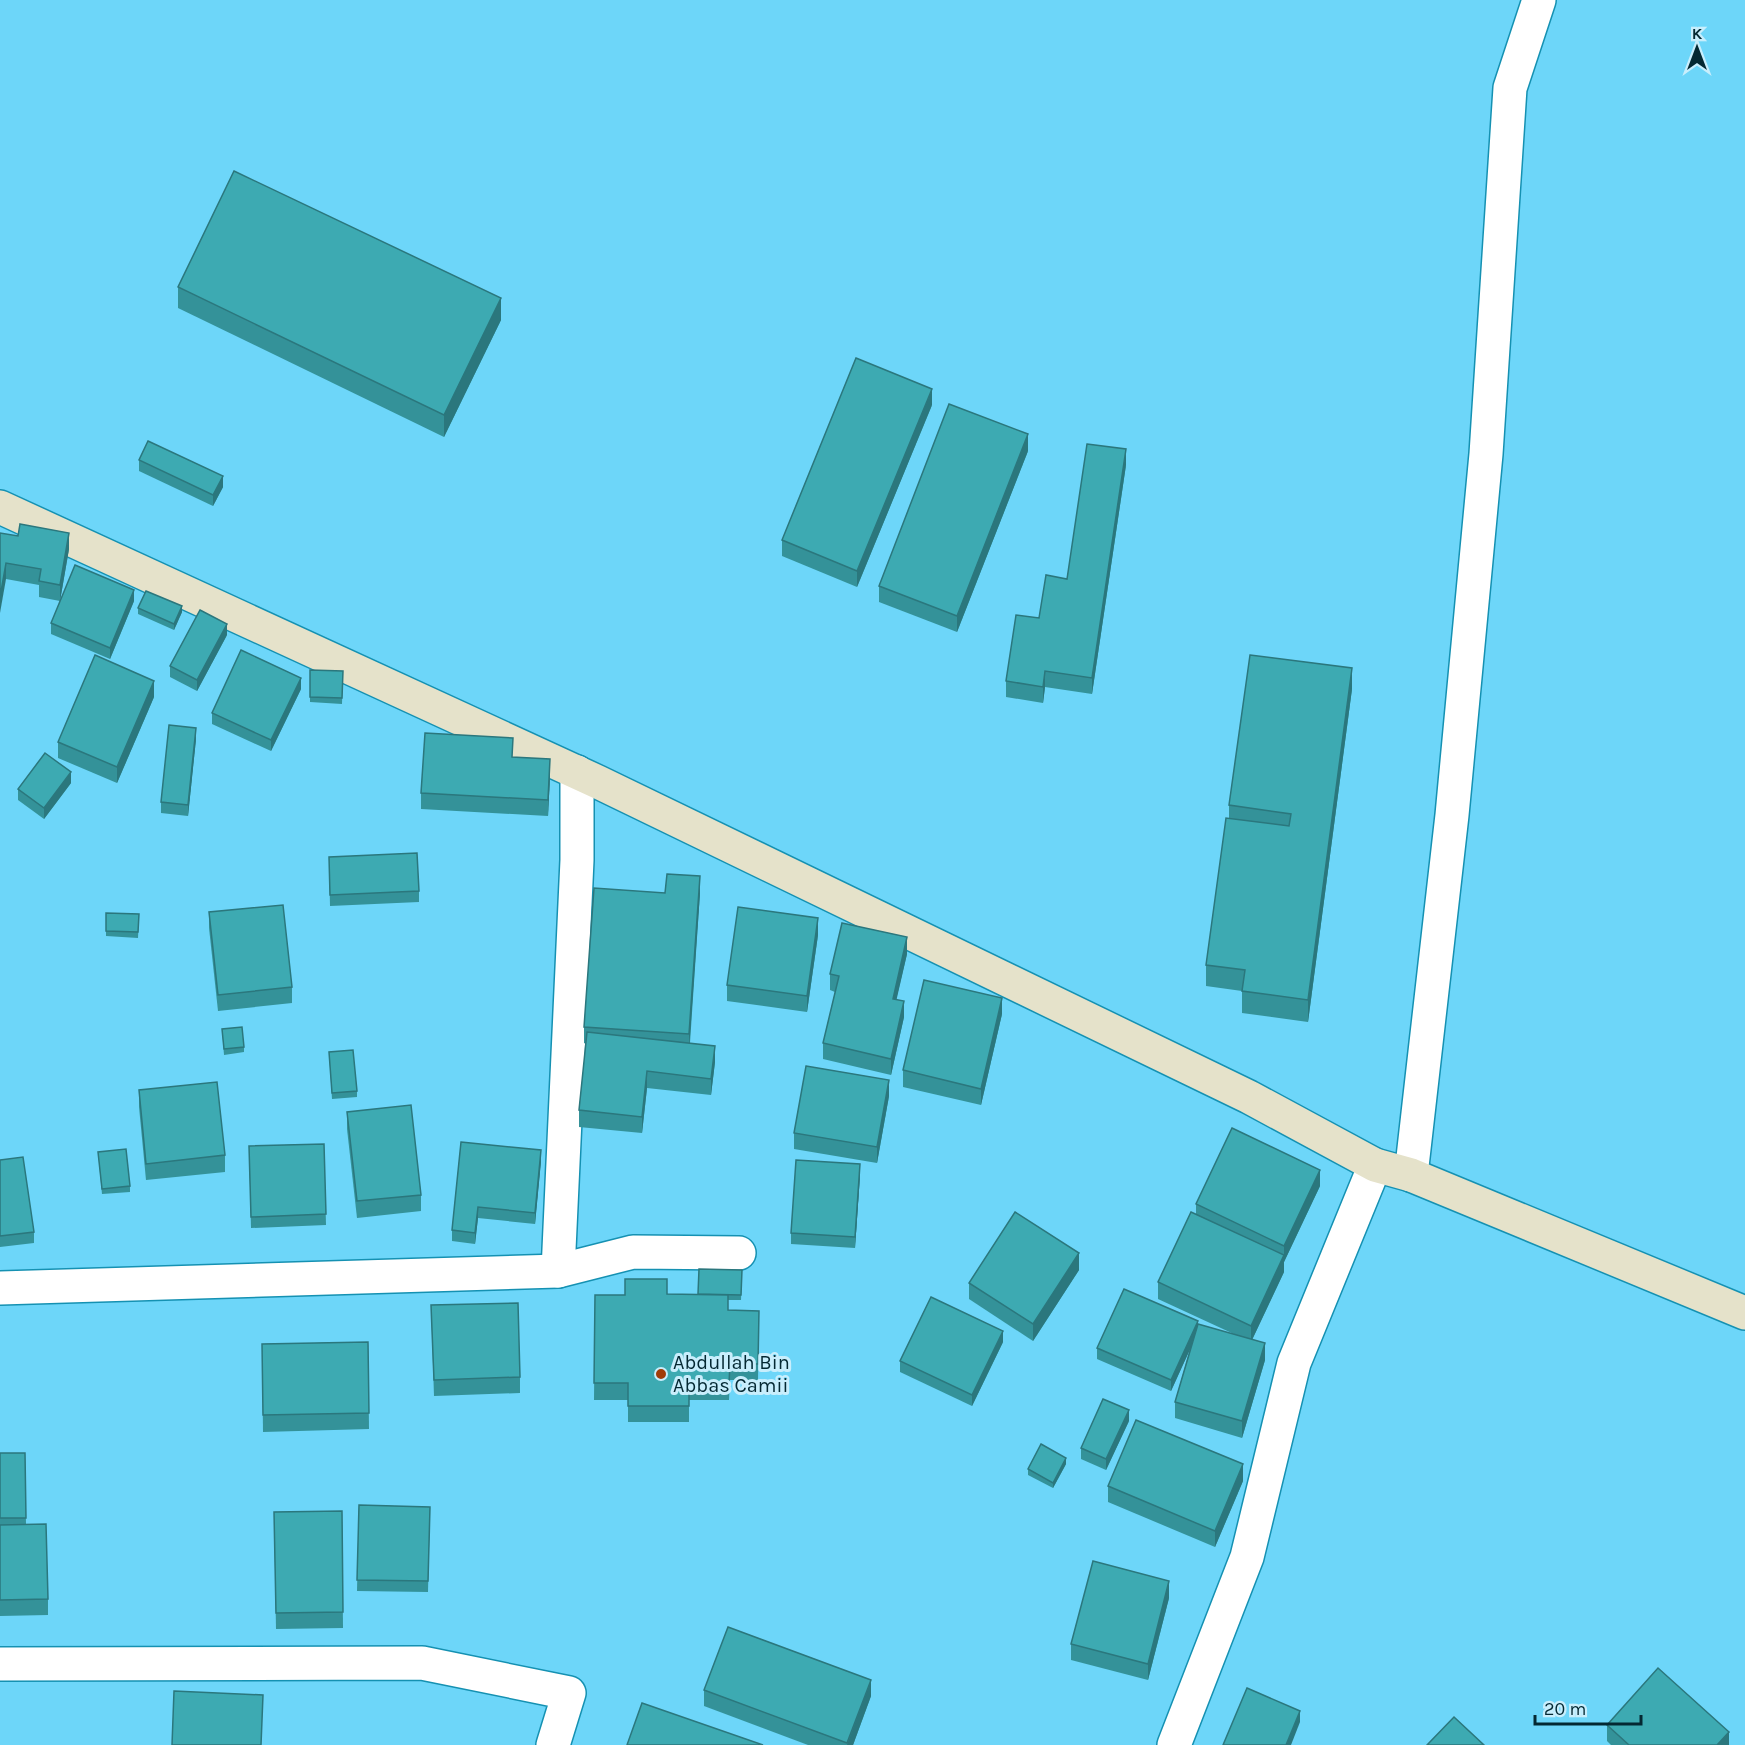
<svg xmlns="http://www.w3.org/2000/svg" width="1745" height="1745" viewBox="0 0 1745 1745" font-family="Karla,sans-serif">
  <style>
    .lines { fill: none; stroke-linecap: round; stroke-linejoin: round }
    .street-casing { stroke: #1591b2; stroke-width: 36 }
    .secondary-casing { stroke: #1591b2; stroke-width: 36 }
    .street { stroke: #fff; stroke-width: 33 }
    .secondary { stroke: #e5e2ca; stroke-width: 33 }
    .wall { fill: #349299 }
    .shaded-wall { fill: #2b777d }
    .building { fill: #3daab2; stroke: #2b777d; stroke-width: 1.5 }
    .poi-dot { fill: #a03c08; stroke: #c8eefc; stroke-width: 2 }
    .labels { text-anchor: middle; stroke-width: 6; stroke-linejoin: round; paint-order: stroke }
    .poi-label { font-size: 20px; fill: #042832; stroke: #c8eefc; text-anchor: start }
  </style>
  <rect width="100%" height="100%" fill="#6dd6f9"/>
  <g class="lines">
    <defs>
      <g id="street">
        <polyline points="1411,1175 1452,815 1486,454 1510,88 1539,0"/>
        <polyline points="558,1271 577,860 577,772"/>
        <polyline points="0,1288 558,1271 633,1252 739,1253"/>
        <polyline points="0,1664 422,1663 569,1693 553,1745"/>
        <polyline points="1174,1745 1247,1557 1294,1363 1375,1165"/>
      </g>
      <polyline id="secondary" points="0,507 598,782 1249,1097 1375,1165 1411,1175 1745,1313"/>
    </defs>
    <use href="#street" class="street-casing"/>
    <use href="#secondary" class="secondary-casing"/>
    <use href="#street" class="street"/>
    <use href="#secondary" class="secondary"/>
  </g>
  <g class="wall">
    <polygon points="178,287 501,320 444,437 178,308"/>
    <polygon points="932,405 857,587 782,556 782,540"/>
    <polygon points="1028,451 957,632 879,602 879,586"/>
    <polygon points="139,460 223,487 213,506 139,471"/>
    <polygon points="1126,465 1092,694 1045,687 1043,703 1006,697 1006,681 1039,618 1067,579"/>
    <polygon points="0,533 69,549 60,601 39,597 39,585 6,579"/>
    <polygon points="134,601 110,659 51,634 51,623"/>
    <polygon points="138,608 182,612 174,630 138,614"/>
    <polygon points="227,635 197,691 170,677 170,666"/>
    <polygon points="310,670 343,671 342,704 310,702"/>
    <polygon points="301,689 271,751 212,724 212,713"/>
    <polygon points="1352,689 1308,1022 1242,1013 1242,991 1206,986 1206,965 1229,818 1229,805"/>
    <polygon points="154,697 117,783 58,758 58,742"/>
    <polygon points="196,739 188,816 161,813 161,802"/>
    <polygon points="550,776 548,816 421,809 421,793"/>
    <polygon points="71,783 44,819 18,800 18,789"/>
    <polygon points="329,857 419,891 419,902 330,906"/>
    <polygon points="665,893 700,893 690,1043 715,1062 711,1095 647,1088 642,1133 579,1127 579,1110 586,1044 584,1043 584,1027"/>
    <polygon points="209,912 292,987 292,1003 218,1011 209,928"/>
    <polygon points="106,913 139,914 138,938 106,936"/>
    <polygon points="818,935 807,1012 727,1001 727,985"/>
    <polygon points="907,954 896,1000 904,1017 891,1075 823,1059 823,1043 835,992 830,990 830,974"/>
    <polygon points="1002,1014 981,1105 903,1087 903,1070"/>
    <polygon points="222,1029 244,1047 244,1052 224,1055"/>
    <polygon points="329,1052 357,1091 357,1097 332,1099"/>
    <polygon points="139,1090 225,1155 225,1172 146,1180 139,1107"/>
    <polygon points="889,1096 877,1163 794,1149 794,1133"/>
    <polygon points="347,1112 421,1195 421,1211 357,1218 347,1129"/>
    <polygon points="461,1142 541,1161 535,1224 478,1218 475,1244 452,1241 452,1230"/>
    <polygon points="324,1144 326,1225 251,1228 249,1146"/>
    <polygon points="98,1152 130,1186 130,1192 102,1194"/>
    <polygon points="0,1160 34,1232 34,1243 0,1247"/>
    <polygon points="860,1175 855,1248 791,1244 791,1233"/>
    <polygon points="1320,1186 1284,1262 1284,1272 1252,1340 1265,1360 1242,1438 1175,1418 1175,1402 1190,1349 1171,1391 1097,1359 1097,1348 1198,1324 1236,1335 1158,1299 1158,1282 1196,1214 1196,1204"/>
    <polygon points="742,1270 741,1300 728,1300 728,1310 759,1311 758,1380 730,1380 729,1400 689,1400 689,1422 628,1422 628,1400 594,1400 595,1295 698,1295"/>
    <polygon points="1079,1270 1033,1341 969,1299 969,1283"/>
    <polygon points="431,1305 520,1377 520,1393 434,1396"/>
    <polygon points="368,1342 369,1429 263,1432 262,1344"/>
    <polygon points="1003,1342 972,1406 900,1372 900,1361"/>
    <polygon points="1129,1421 1106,1470 1081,1459 1081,1448"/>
    <polygon points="0,1453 25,1453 26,1525 48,1599 48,1615 0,1616"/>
    <polygon points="1066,1464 1053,1488 1028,1475 1028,1469"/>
    <polygon points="1243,1481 1215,1547 1108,1502 1108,1486"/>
    <polygon points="359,1505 430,1507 428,1592 357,1591"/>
    <polygon points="342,1511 343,1628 276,1629 274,1512"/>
    <polygon points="1169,1598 1148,1680 1071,1660 1071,1644"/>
    <polygon points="704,1690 871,1696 853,1745 808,1745 704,1706"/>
    <polygon points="1607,1725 1729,1745 1611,1745 1607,1741"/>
  </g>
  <g class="shaded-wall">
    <polygon points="501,298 501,320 444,437 444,415"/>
    <polygon points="932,389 932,405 857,587 857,571"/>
    <polygon points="1028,434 1028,451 957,632 957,616"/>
    <polygon points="1126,449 1126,465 1092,694 1092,678"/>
    <polygon points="223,476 223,487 213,506 213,495"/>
    <polygon points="69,533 69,549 60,601 60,585"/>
    <polygon points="6,563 6,579 0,613 0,597"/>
    <polygon points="134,590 134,601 110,659 110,648"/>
    <polygon points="182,606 182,612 174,630 174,624"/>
    <polygon points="227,624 227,635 197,691 197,680"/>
    <polygon points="1352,668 1352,689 1308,1022 1308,1000"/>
    <polygon points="1045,671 1045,687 1043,703 1043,687"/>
    <polygon points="301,678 301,689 271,751 271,740"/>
    <polygon points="154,681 154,697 117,783 117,767"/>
    <polygon points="196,728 196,739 188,816 188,805"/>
    <polygon points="550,759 550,776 548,816 548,800"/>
    <polygon points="71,772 71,783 44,819 44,808"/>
    <polygon points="700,876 700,893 689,1050 689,1034"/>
    <polygon points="818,918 818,935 807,1012 807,996"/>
    <polygon points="907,937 907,954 893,1015 893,999"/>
    <polygon points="1002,998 1002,1014 981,1105 981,1089"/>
    <polygon points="904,1001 904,1017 891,1075 891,1059"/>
    <polygon points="715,1046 715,1062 711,1095 711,1079"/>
    <polygon points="647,1071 647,1088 642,1133 642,1117"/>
    <polygon points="889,1080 889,1096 877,1163 877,1147"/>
    <polygon points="541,1150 541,1161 535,1224 535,1213"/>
    <polygon points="860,1164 860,1175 855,1248 855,1237"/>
    <polygon points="1320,1170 1320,1186 1284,1262 1284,1246"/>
    <polygon points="478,1207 478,1218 475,1244 475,1233"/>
    <polygon points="1079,1253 1079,1270 1033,1341 1033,1324"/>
    <polygon points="1284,1255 1284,1272 1251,1342 1251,1326"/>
    <polygon points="1198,1321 1198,1332 1171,1391 1171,1380"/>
    <polygon points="1003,1331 1003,1342 972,1406 972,1395"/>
    <polygon points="1265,1343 1265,1360 1242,1438 1242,1421"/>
    <polygon points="1129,1410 1129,1421 1106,1470 1106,1459"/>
    <polygon points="1066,1458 1066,1464 1053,1488 1053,1483"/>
    <polygon points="1243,1464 1243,1481 1215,1547 1215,1531"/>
    <polygon points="1169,1581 1169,1598 1148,1680 1148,1664"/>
    <polygon points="871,1680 871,1696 853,1745 847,1745"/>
    <polygon points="1300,1711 1300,1722 1291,1745 1286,1745"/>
    <polygon points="1729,1732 1729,1745 1717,1745"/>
  </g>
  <g class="building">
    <polygon points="234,171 501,298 444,415 178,287"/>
    <polygon points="856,358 932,389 857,571 782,540"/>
    <polygon points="949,404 1028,434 957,616 879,586"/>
    <polygon points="148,441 223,476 213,495 139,460"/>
    <polygon points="1087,444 1126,449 1092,678 1045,671 1043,687 1006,681 1016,615 1039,618 1046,575 1067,579"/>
    <polygon points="20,524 69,533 60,585 39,581 41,569 6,563 0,597 0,533 18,536"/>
    <polygon points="75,565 134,590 110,648 51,623"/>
    <polygon points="146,591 182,606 174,624 138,608"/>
    <polygon points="200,610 227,624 197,680 170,666"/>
    <polygon points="241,650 301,678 271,740 212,713"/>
    <polygon points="95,655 154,681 117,767 58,742"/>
    <polygon points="1250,655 1352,668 1308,1000 1242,991 1245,970 1206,965 1226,818 1289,826 1291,814 1229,805"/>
    <polygon points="310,670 343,671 342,698 310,697"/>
    <polygon points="169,725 196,728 188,805 161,802"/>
    <polygon points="425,733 513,738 512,757 550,759 548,800 421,793"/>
    <polygon points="45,753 71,772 44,808 18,789"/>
    <polygon points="417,853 419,891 330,895 329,857"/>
    <polygon points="667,874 700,876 689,1034 584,1027 594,888 665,893"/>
    <polygon points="283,905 292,987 218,995 209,912"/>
    <polygon points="738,907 818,918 807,996 727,985"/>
    <polygon points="106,913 139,914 138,932 106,931"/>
    <polygon points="842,923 907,937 893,999 904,1001 891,1059 823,1043 839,976 830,974"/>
    <polygon points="924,980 1002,998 981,1089 903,1070"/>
    <polygon points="242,1027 244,1047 224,1049 222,1029"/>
    <polygon points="587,1032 715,1046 711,1079 647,1071 642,1117 579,1110"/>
    <polygon points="353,1050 357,1091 332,1093 329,1052"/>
    <polygon points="806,1066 889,1080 877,1147 794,1133"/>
    <polygon points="217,1082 225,1155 146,1164 139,1090"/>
    <polygon points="411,1105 421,1195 357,1201 347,1112"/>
    <polygon points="1232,1128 1320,1170 1284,1246 1196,1204"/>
    <polygon points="461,1142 541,1150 535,1213 478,1207 475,1233 452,1230"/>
    <polygon points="324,1144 326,1214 251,1217 249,1146"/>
    <polygon points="126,1149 130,1186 102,1189 98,1152"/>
    <polygon points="23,1157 34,1232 0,1236 0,1160"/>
    <polygon points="796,1160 860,1164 855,1237 791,1233"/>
    <polygon points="1015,1212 1079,1253 1033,1324 969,1283"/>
    <polygon points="1191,1212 1284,1255 1251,1326 1158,1282"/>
    <polygon points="699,1269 742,1270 741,1295 698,1294"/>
    <polygon points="625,1279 667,1279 667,1294 728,1295 728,1310 759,1311 758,1364 730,1363 729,1384 689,1384 689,1406 628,1406 628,1383 594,1383 595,1295 625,1295"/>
    <polygon points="1124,1289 1198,1321 1171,1380 1097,1348"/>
    <polygon points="931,1297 1003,1331 972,1395 900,1361"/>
    <polygon points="518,1303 520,1377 434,1380 431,1305"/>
    <polygon points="1198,1324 1265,1343 1242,1421 1175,1402"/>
    <polygon points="368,1342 369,1413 263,1415 262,1344"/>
    <polygon points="1103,1399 1129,1410 1106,1459 1081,1448"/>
    <polygon points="1136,1420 1243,1464 1215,1531 1108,1486"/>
    <polygon points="1041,1444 1066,1458 1053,1483 1028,1469"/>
    <polygon points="0,1453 25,1453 26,1518 0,1518"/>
    <polygon points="359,1505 430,1507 428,1581 357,1580"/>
    <polygon points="342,1511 343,1612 276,1613 274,1512"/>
    <polygon points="46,1524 48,1599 0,1600 0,1525"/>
    <polygon points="1093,1561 1169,1581 1148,1664 1071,1644"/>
    <polygon points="728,1627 871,1680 847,1743 704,1690"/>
    <polygon points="1658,1668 1729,1732 1717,1745 1629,1745 1607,1725"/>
    <polygon points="1247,1688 1300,1711 1286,1745 1223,1745"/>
    <polygon points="174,1691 263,1695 261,1745 172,1745"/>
    <polygon points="642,1703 763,1745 627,1745"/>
    <polygon points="1454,1717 1484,1745 1427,1745"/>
  </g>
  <circle class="poi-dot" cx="661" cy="1374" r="6"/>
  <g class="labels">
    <g class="poi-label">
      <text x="673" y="1369">Abdullah Bin<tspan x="673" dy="23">Abbas Camii</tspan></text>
    </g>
  </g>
  <g transform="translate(1697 48)" stroke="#c8eefc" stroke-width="4.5" paint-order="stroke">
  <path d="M0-4.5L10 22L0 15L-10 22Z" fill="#042832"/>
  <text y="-9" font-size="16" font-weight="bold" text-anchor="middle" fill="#042832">K</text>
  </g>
  <path d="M1535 1715v9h106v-9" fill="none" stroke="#042832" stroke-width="3"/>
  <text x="1544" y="1715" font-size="18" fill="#042832" stroke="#c8eefc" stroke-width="4.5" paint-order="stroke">20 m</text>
</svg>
